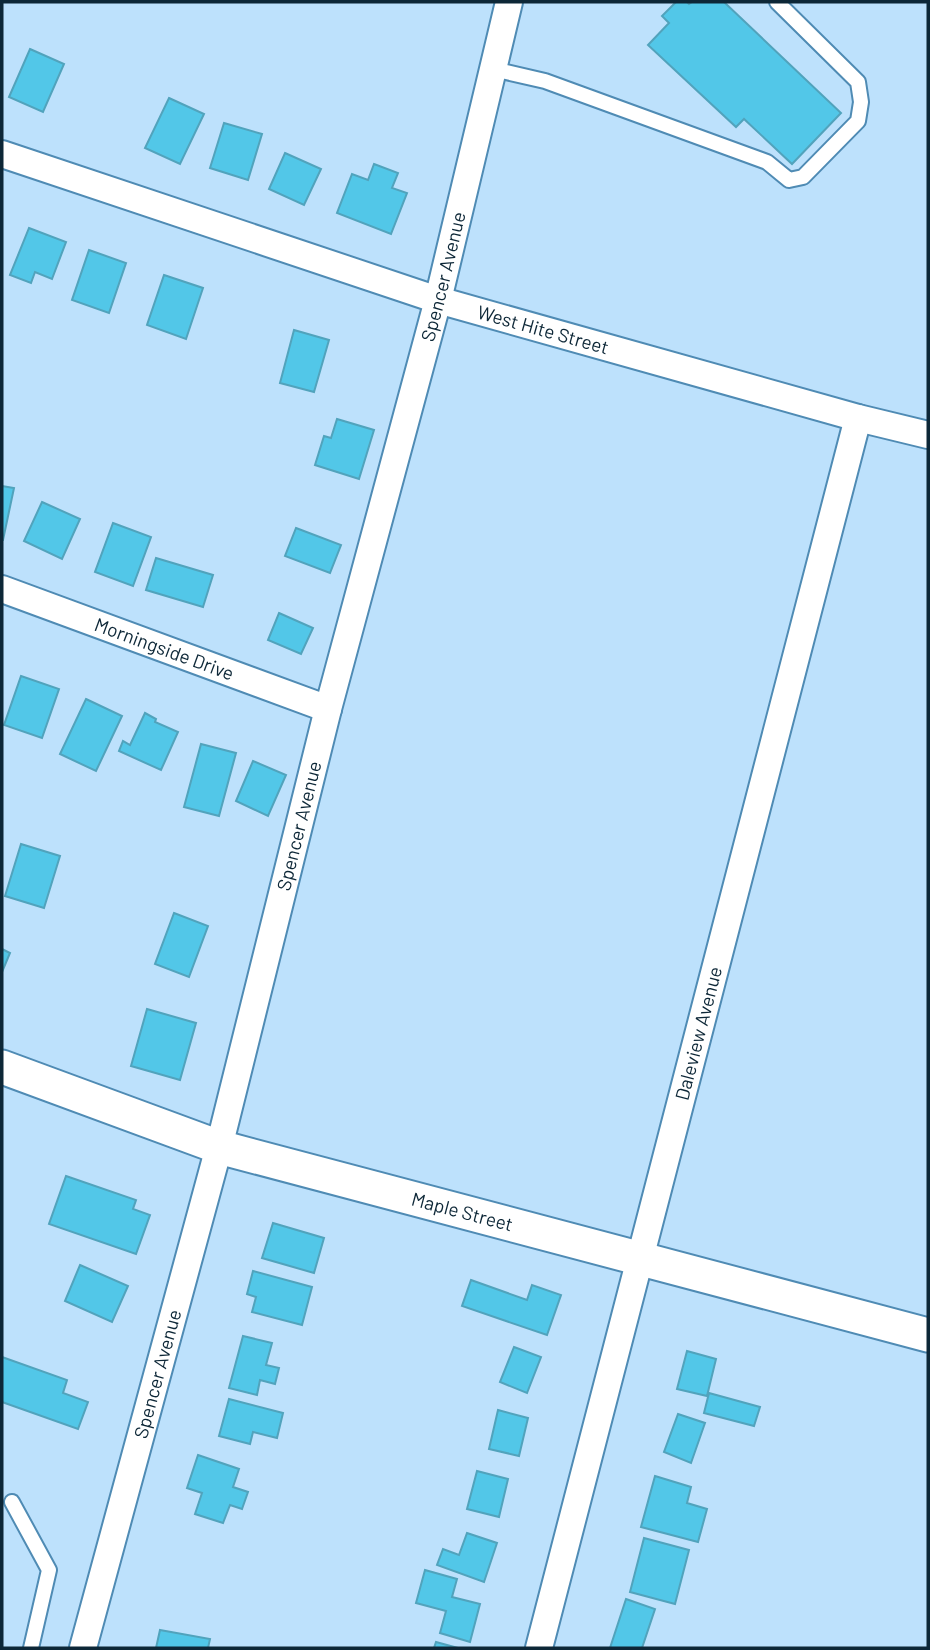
<svg xmlns="http://www.w3.org/2000/svg" width="930" height="1650" viewBox="0 0 930 1650" font-family="Barlow,sans-serif">
  <style>
    .building { fill: #52c7e8; stroke: #51a3bc; stroke-width: 2 }
    .lines { fill: none; stroke-linecap: round; stroke-linejoin: round }
    .service-casing { stroke: #4f8bb4; stroke-width: 18 }
    .minor-casing { stroke: #4f8bb4; stroke-width: 30 }
    .tertiary-casing { stroke: #4f8bb4; stroke-width: 37 }
    .service { stroke: #fff; stroke-width: 14 }
    .minor { stroke: #fff; stroke-width: 26 }
    .tertiary { stroke: #fff; stroke-width: 33 }
    .labels { text-anchor: middle; stroke-width: 7; stroke-linejoin: round; paint-order: stroke }
    .street-label { font-size: 19px; fill: #0d2737; stroke: #d5edff }
  </style>
  <rect width="100%" height="100%" fill="#bde1fc"/>
  <g class="building">
    <polygon points="676,2 687,2 689,4 692,2 724,2 841,113 792,164 744,119 736,127 648,45 669,23 662,16"/>
    <polygon points="30,49 64,64 43,112 9,97"/>
    <polygon points="169,98 204,114 180,164 145,148"/>
    <polygon points="224,123 262,134 248,180 210,168"/>
    <polygon points="285,153 321,169 304,205 269,189"/>
    <polygon points="374,164 398,173 392,188 407,193 391,234 337,213 352,174 368,180"/>
    <polygon points="29,228 66,242 52,279 35,272 31,283 10,275"/>
    <polygon points="89,250 126,263 109,313 72,300"/>
    <polygon points="164,275 203,288 186,339 147,325"/>
    <polygon points="294,330 329,340 314,392 280,383"/>
    <polygon points="337,419 374,430 359,479 315,465 324,436 331,438"/>
    <polygon points="2,486 14,488 3,540 2,540"/>
    <polygon points="42,502 80,519 62,559 24,541"/>
    <polygon points="113,523 151,537 133,586 95,572"/>
    <polygon points="296,528 341,545 330,573 285,556"/>
    <polygon points="156,558 213,575 203,607 146,590"/>
    <polygon points="279,613 313,628 301,654 268,640"/>
    <polygon points="21,676 59,689 42,738 4,725"/>
    <polygon points="86,699 122,716 96,771 60,754"/>
    <polygon points="145,713 156,719 155,722 178,732 161,770 119,751 123,741 130,745"/>
    <polygon points="201,744 236,753 219,816 184,807"/>
    <polygon points="253,761 286,775 268,816 236,801"/>
    <polygon points="21,844 60,856 44,908 5,896"/>
    <polygon points="174,913 208,926 189,977 155,964"/>
    <polygon points="2,949 10,953 2,972"/>
    <polygon points="147,1009 196,1023 180,1080 131,1066"/>
    <polygon points="66,1176 136,1200 133,1209 150,1215 136,1254 49,1224"/>
    <polygon points="273,1223 324,1238 314,1273 262,1258"/>
    <polygon points="80,1265 128,1286 112,1322 65,1301"/>
    <polygon points="253,1271 312,1287 302,1325 252,1312 256,1297 247,1294"/>
    <polygon points="471,1280 527,1300 532,1285 561,1295 547,1335 462,1306"/>
    <polygon points="243,1336 272,1343 266,1365 279,1368 275,1384 260,1380 257,1395 229,1388"/>
    <polygon points="514,1347 541,1357 527,1393 500,1382"/>
    <polygon points="687,1351 716,1359 707,1396 677,1389"/>
    <polygon points="2,1357 67,1380 63,1393 88,1402 78,1429 2,1402"/>
    <polygon points="709,1393 760,1407 754,1426 704,1413"/>
    <polygon points="229,1399 283,1413 277,1438 253,1432 250,1444 219,1436"/>
    <polygon points="498,1410 528,1418 519,1456 489,1449"/>
    <polygon points="678,1414 705,1423 691,1463 664,1452"/>
    <polygon points="198,1455 239,1469 233,1487 248,1492 242,1509 230,1505 223,1523 195,1514 202,1493 187,1488"/>
    <polygon points="477,1471 508,1479 499,1517 467,1509"/>
    <polygon points="655,1476 691,1487 687,1503 707,1509 698,1542 641,1527"/>
    <polygon points="467,1533 497,1543 484,1582 437,1565 443,1549 459,1555"/>
    <polygon points="644,1538 689,1550 675,1604 630,1592"/>
    <polygon points="425,1570 457,1579 452,1597 480,1604 470,1642 440,1633 446,1611 416,1603"/>
    <polygon points="626,1599 655,1609 642,1648 610,1648"/>
    <polygon points="160,1630 210,1639 208,1648 156,1648"/>
    <polygon points="436,1642 458,1648 434,1648"/>
  </g>
  <g class="lines">
    <defs>
      <g id="service">
        <polyline points="493,69 545,81 767,162 789,180 803,177 858,121 861,102 858,82 777,2"/>
        <polyline points="12,1502 49,1570 31,1648"/>
      </g>
      <g id="minor">
        <path id="s1" d="M2,154L438,300L858,418L928,435"/>
        <path id="s2" d="M2,589L328,709"/>
        <path id="s3" d="M83,1648L219,1147L328,709L438,300L509,2"/>
        <path id="s4" d="M539,1648L858,418"/>
      </g>
      <g id="tertiary">
        <path id="s5" d="M2,1067L219,1147L928,1335"/>
      </g>
    </defs>
    <use href="#service" class="service-casing"/>
    <use href="#minor" class="minor-casing"/>
    <use href="#tertiary" class="tertiary-casing"/>
    <use href="#service" class="service"/>
    <use href="#minor" class="minor"/>
    <use href="#tertiary" class="tertiary"/>
  </g>
  <g class="labels">
    <g class="street-label">
      <text dy="7" stroke="none"><textPath href="#s3" startOffset="1418">Spencer Avenue</textPath></text>
      <text dy="7" stroke="none"><textPath href="#s1" startOffset="569">West Hite Street</textPath></text>
      <text dy="7" stroke="none"><textPath href="#s2" startOffset="173">Morningside Drive</textPath></text>
      <text dy="7" stroke="none"><textPath href="#s3" startOffset="850">Spencer Avenue</textPath></text>
      <text dy="7" stroke="none"><textPath href="#s4" startOffset="635">Daleview Avenue</textPath></text>
      <text dy="7" stroke="none"><textPath href="#s5" startOffset="483">Maple Street</textPath></text>
      <text dy="7" stroke="none"><textPath href="#s3" startOffset="284">Spencer Avenue</textPath></text>
    </g>
  </g>
  <rect width="930" height="1650" fill="none" stroke="#0d2737" stroke-width="7"/>
</svg>
